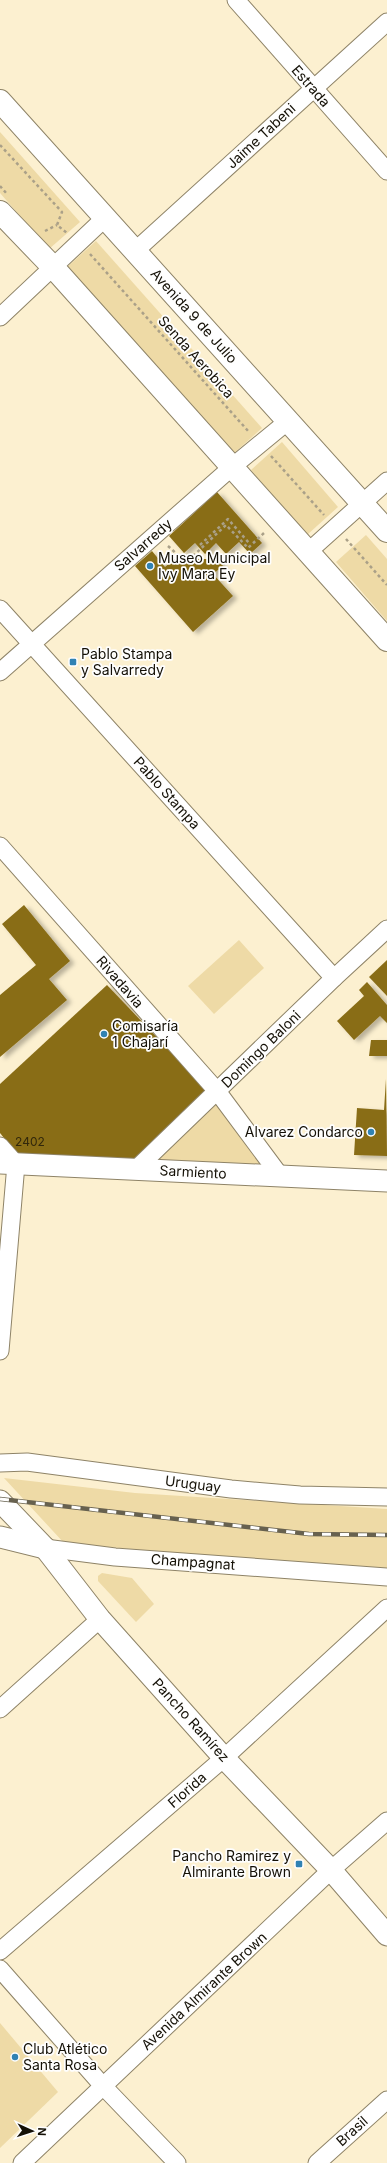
<svg xmlns="http://www.w3.org/2000/svg" width="387" height="2163" viewBox="0 0 387 2163" font-family="Inter,sans-serif">
  <style>
    .green { fill: #eedaa6 }
    .building { fill: #896d19; filter: url(#shadow) }
    .lines { fill: none; stroke-linecap: round; stroke-linejoin: round }
    .minor-casing { stroke: #8e8367; stroke-width: 19 }
    .tertiary-casing { stroke: #8e8367; stroke-width: 23 }
    .secondary-casing { stroke: #8e8367; stroke-width: 24 }
    .path { stroke: #aaa088; stroke-width: 2.5; stroke-dasharray: 3 3; stroke-linecap: butt }
    .minor { stroke: #fff; stroke-width: 17 }
    .tertiary { stroke: #fff; stroke-width: 21 }
    .secondary { stroke: #fff; stroke-width: 22 }
    .rail-casing { stroke: #67614f; stroke-width: 4.5 }
    .rail { stroke: #fefefe; stroke-width: 3; stroke-dasharray: 9; stroke-linecap: butt }
    .poi-dot { fill: #3082b3; stroke: #fefefe; stroke-width: 1.5 }
    .labels { text-anchor: middle; stroke-width: 3.5; stroke-linejoin: round; paint-order: stroke }
    .number-label { font-size: 12px; fill: #31270b }
    .street-label { font-size: 14px; fill: #141006; stroke: #fefefe }
    .poi-label { font-size: 14px; fill: #141006; stroke: #fefefe; text-anchor: start }
  </style>
  <defs>
    <filter id="shadow"><feDropShadow dx="4.5" dy="2.5" stdDeviation="2" flood-color="#0004"/></filter>
  </defs>
  <rect width="100%" height="100%" fill="#fcf0d0"/>
  <g class="green">
    <polygon points="0,132 80,222 49,249 0,193"/>
    <polygon points="96,241 262,428 232,455 66,268"/>
    <polygon points="282,442 338,507 307,535 251,470"/>
    <polygon points="366,535 387,559 387,621 336,562"/>
    <polygon points="239,940 264,968 214,1014 188,986"/>
    <polygon points="216,1097 274,1173 143,1167"/>
    <polygon points="4,1478 135,1493 387,1509 387,1568 341,1568 64,1543"/>
    <polygon points="102,1573 132,1578 154,1604 136,1622 98,1581 98,1576"/>
    <polygon points="0,2023 58,2092 0,2148"/>
  </g>
  <g class="building">
    <polygon points="217,492 262,543 250,554 239,542 226,554 216,543 205,554 195,543 184,553 169,536"/>
    <polygon points="152,551 165,567 174,559 218,559 223,566 213,574 233,596 193,632 135,566"/>
    <polygon points="24,905 70,961 49,979 67,1000 0,1057 0,995 36,965 2,924"/>
    <polygon points="387,960 387,996 369,977"/>
    <polygon points="367,982 387,1005 387,1023 380,1016 354,1040 337,1021 364,996 359,990"/>
    <polygon points="107,985 208,1091 133,1162 20,1158 0,1133 0,1084"/>
    <polygon points="371,1040 387,1040 387,1056 369,1056"/>
    <polygon points="386,1079 387,1156 354,1155 357,1108 384,1110"/>
  </g>
  <g class="lines">
    <defs>
      <g id="minor">
        <polyline points="236,0 387,171"/>
        <polyline points="135,251 387,22"/>
        <polyline points="0,317 106,217"/>
        <polyline points="308,552 387,481"/>
        <polyline points="0,609 334,978"/>
        <polyline points="0,672 232,467 288,421"/>
        <polyline points="0,846 217,1091 281,1177"/>
        <polyline points="0,1146 16,1164 0,1351"/>
        <polyline points="135,1170 334,978 387,929"/>
        <polyline points="0,1463 27,1462 231,1489 300,1495 387,1497"/>
        <polyline points="45,1548 115,1557 387,1577"/>
        <polyline points="0,1709 100,1619"/>
        <polyline points="0,1951 224,1758 387,1608"/>
        <polyline points="0,1969 103,2086 177,2163"/>
        <polyline points="22,2163 331,1870 387,1821"/>
        <polyline points="317,2163 387,2100"/>
      </g>
      <g id="tertiary">
        <polyline points="0,1163 387,1181"/>
        <polyline points="0,1501 45,1548 100,1619 224,1758 331,1870 387,1935"/>
        <polyline points="0,1537 45,1548"/>
      </g>
      <g id="secondary">
        <polyline points="0,101 387,531"/>
        <polyline points="0,212 53,267 387,640"/>
      </g>
    </defs>
    <use href="#minor" class="minor-casing"/>
    <use href="#tertiary" class="tertiary-casing"/>
    <use href="#secondary" class="secondary-casing"/>
    <g class="path">
      <polyline points="0,145 62,212 57,225 67,233"/>
      <polyline points="0,186 7,194"/>
      <polyline points="45,231 57,225"/>
      <polyline points="90,254 249,432"/>
      <polyline points="271,456 324,515"/>
      <polyline points="346,539 387,585"/>
      <polyline points="200,545 228,519 249,543"/>
      <polyline points="168,546 179,556 193,556 196,559"/>
      <polyline points="193,556 226,525 248,548 265,532"/>
    </g>
    <use href="#minor" class="minor"/>
    <use href="#tertiary" class="tertiary"/>
    <use href="#secondary" class="secondary"/>
    <defs>
      <polyline id="rail" points="0,1499 309,1534 387,1535"/>
    </defs>
    <use href="#rail" class="rail-casing"/>
    <use href="#rail" class="rail"/>
  </g>
  <g class="poi-dot">
    <circle cx="150" cy="566" r="4"/>
    <rect x="69" y="658" width="8" height="8" rx="2"/>
    <circle cx="104" cy="1034" r="4"/>
    <circle cx="371" cy="1132" r="4"/>
    <rect x="295" y="1860" width="8" height="8" rx="2"/>
    <circle cx="15" cy="2057" r="4"/>
  </g>
  <g class="labels">
    <g class="number-label">
      <text x="30" y="1146">2402</text>
    </g>
    <g class="street-label">
      <text transform="translate(311 86) rotate(49)" y="5">Estrada</text>
      <text transform="translate(261 136) rotate(-43)" y="5">Jaime Tabeni</text>
      <text transform="translate(194 316) rotate(48)" y="5">Avenida 9 de Julio</text>
      <text transform="translate(196 357) rotate(48)" y="5">Senda Aerobica</text>
      <text transform="translate(143 545) rotate(-41)" y="5">Salvarredy</text>
      <text transform="translate(167 793) rotate(48)" y="5">Pablo Stampa</text>
      <text transform="translate(120 982) rotate(49)" y="5">Rivadavia</text>
      <text transform="translate(261 1049) rotate(-44)" y="5">Domingo Baloni</text>
      <text transform="translate(193 1172) rotate(3)" y="5">Sarmiento</text>
      <text transform="translate(193 1484) rotate(7)" y="5">Uruguay</text>
      <text transform="translate(193 1562) rotate(4)" y="5">Champagnat</text>
      <text transform="translate(191 1720) rotate(48)" y="5">Pancho Ramírez</text>
      <text transform="translate(187 1790) rotate(-41)" y="5">Florida</text>
      <text transform="translate(204 1991) rotate(-43)" y="5">Avenida Almirante Brown</text>
      <text transform="translate(352 2131) rotate(-42)" y="5">Brasil</text>
    </g>
    <g class="poi-label">
      <text x="158" y="563">Museo Municipal<tspan x="158" dy="16">Ivy Mara Ey</tspan></text>
      <text x="81" y="659">Pablo Stampa<tspan x="81" dy="16">y Salvarredy</tspan></text>
      <text x="112" y="1031">Comisaría<tspan x="112" dy="16">1 Chajarí</tspan></text>
      <text x="363" y="1137" text-anchor="end">Alvarez Condarco</text>
      <text x="291" y="1861" text-anchor="end">Pancho Ramirez y<tspan x="291" dy="16">Almirante Brown</tspan></text>
      <text x="23" y="2054">Club Atlético<tspan x="23" dy="16">Santa Rosa</tspan></text>
    </g>
  </g>
  <g transform="translate(32 2131) rotate(93)" stroke="#fefefe" stroke-width="3" paint-order="stroke">
  <path d="M0-3L7 15L0 10L-7 15Z" fill="#141006"/>
  <text y="-6" font-size="11" font-weight="bold" text-anchor="middle" fill="#141006">N</text>
  </g>
</svg>
